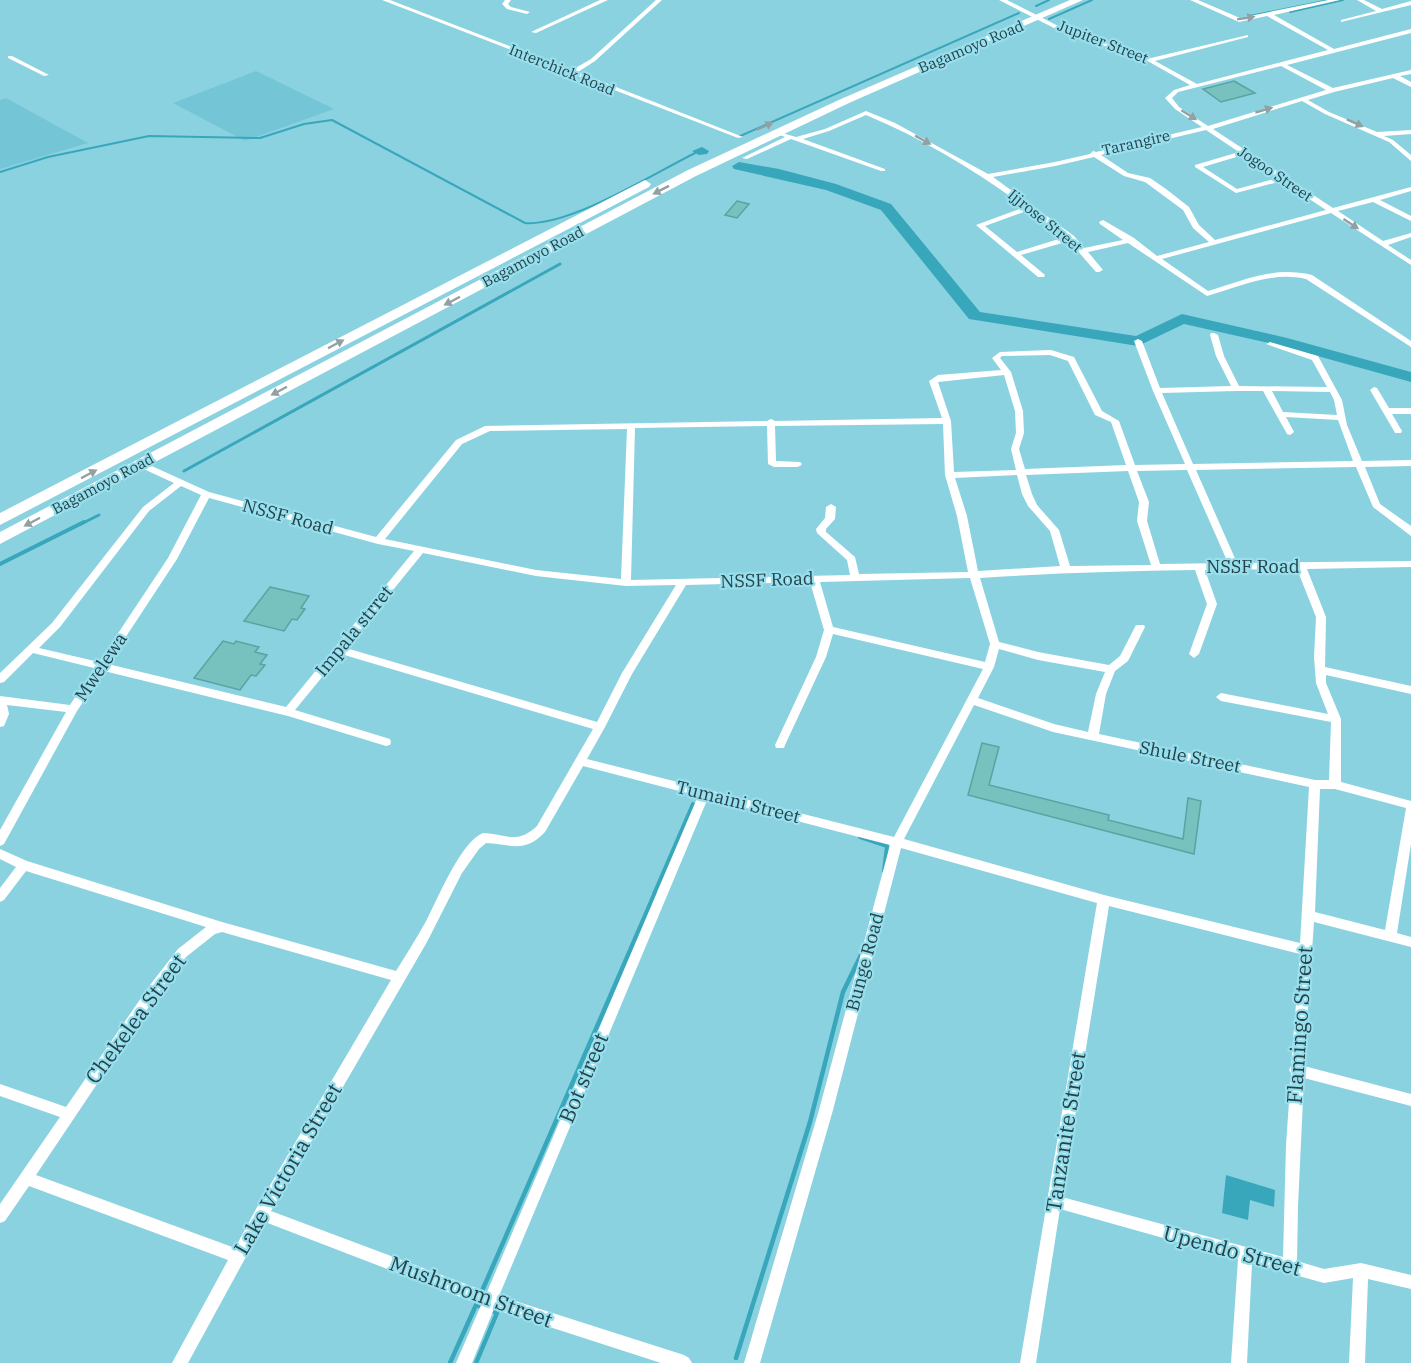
<svg xmlns="http://www.w3.org/2000/svg" width="1411" height="1363" viewBox="0 0 1411 1363" font-family="'IBM Plex Serif',serif">
  <style>
    .built { fill: #74c6d7 }
    .water { fill: #39a7bb }
    .lines { fill: none; stroke-linecap: round; stroke-linejoin: round }
    .stream-far3 { stroke: #39a7bb; stroke-width: 2 }
    .stream-far2 { stroke: #39a7bb; stroke-width: 3 }
    .stream-far1 { stroke: #39a7bb; stroke-width: 4 }
    .stream { stroke: #39a7bb; stroke-width: 4.5 }
    .river { fill: #39a7bb; fill-rule: evenodd }
    .building { fill: #77c1be; stroke: #59a3a0; stroke-width: 1.5 }
    .minor { fill: #fff; fill-rule: evenodd }
    .trunk { fill: #fff; fill-rule: evenodd }
    .oneway { fill: #92a0a4 }
    .labels { text-anchor: middle; stroke-width: 4.5; stroke-linejoin: round; paint-order: stroke }
    .far-street-label { font-size: 15px; fill: #244248; stroke: #98dfee }
    .street-label { font-size: 18px; fill: #244248; stroke: #98dfee }
    .near-street-label { font-size: 21px; fill: #244248; stroke: #98dfee }
  </style>
  <rect width="100%" height="100%" fill="#8bd2e1"/>
  <g class="built">
    <polygon points="256,71 334,109 245,141 173,103"/>
    <polygon points="6,98 88,143 0,169 0,100"/>
  </g>
  <polygon class="water" points="1226,1175 1275,1190 1274,1207 1250,1200 1248,1220 1222,1213"/>
  <g class="lines">
    <g class="stream-far3">
      <polyline points="1036,6 1049,0"/>
      <polyline points="1290,12 1343,0"/>
      <polyline points="1250,16 1329,0"/>
      <polyline points="1049,19 1092,0"/>
      <polyline points="738,137 1019,13"/>
      <path d="M0,172L48,157L149,136L260,138L304,124L332,120L525,223C570,227 656,172 699,151"/>
    </g>
    <g class="stream-far2">
      <polyline points="184,471 560,264"/>
      <polyline points="81,524 99,515"/>
    </g>
    <g class="stream-far1">
      <polyline points="0,564 84,522"/>
      <polyline points="860,837 887,846 884,871"/>
      <polyline points="654,894 693,804"/>
    </g>
    <g class="stream">
      <polyline points="482,1291 655,893"/>
      <polyline points="736,1358 810,1122 843,992 862,953"/>
      <polyline points="450,1363 476,1305 483,1307"/>
      <polyline points="476,1363 497,1313 490,1310"/>
    </g>
    <g class="river">
      <polygon points="702,147 709,151 707,154 699,155 692,151"/>
      <polygon points="739,162 779,169 836,184 891,204 980,312 1136,336 1182,314 1287,338 1411,372 1411,382 1278,345 1184,324 1138,346 969,319 881,210 826,190 734,169 732,166"/>
    </g>
  </g>
  <g class="building">
    <polygon points="1234,81 1255,93 1221,102 1203,89"/>
    <polygon points="737,201 749,204 737,218 725,215"/>
    <polygon points="270,587 309,596 301,608 305,609 297,620 292,619 284,631 244,621"/>
    <polygon points="223,641 234,644 236,641 259,647 255,652 267,655 260,664 265,665 256,676 251,675 240,690 194,678"/>
    <polygon points="982,743 999,747 989,785 1109,815 1108,820 1183,839 1188,798 1201,801 1194,854 968,795"/>
  </g>
  <g class="lines">
    <g class="minor">
      <polygon points="382,0 390,0 572,70 591,59 656,0 662,0 595,61 578,72 743,137 738,138"/>
      <polygon points="505,0 511,0 508,4 511,7 530,12 527,14 507,9 502,4"/>
      <polygon points="600,0 608,0 536,33 531,32"/>
      <path d="M999,0H1007L1066,30L1151,58L1248,35V37L1155,61L1197,84L1328,50L1267,16L1239,22L1190,0H1198L1240,18L1328,0H1340L1274,15L1334,49L1411,29V33L1287,65L1333,88L1411,70V74L1400,76L1411,82V87L1393,78L1334,92L1308,100L1329,112L1377,132L1411,130V134L1384,136L1393,140L1411,155V161L1389,142L1325,114L1302,101L1213,129L1333,208L1411,187V191L1380,200L1411,216V221L1373,202L1338,211L1383,241L1411,233V237L1388,245L1411,260V265L1331,213L1162,259L1208,291C1244,280 1273,266 1312,275L1411,341V347L1306,279C1271,271 1240,287 1207,296L1128,243L1088,252L1103,270L1099,272H1096L1069,241L1021,255L1045,275L1044,277H1038L976,225L1025,207C976,171 922,138 866,115L829,131L803,139L885,169V171H881L791,139L747,159L742,158L785,137L775,133V131L796,137L825,129L866,111L895,123L988,174L1055,162L1090,154L1093,151L1096,152L1202,127L1175,109L1165,98L1174,90L1190,85L1144,59L1062,32ZM1281,66L1326,90L1208,126L1179,107L1172,98L1178,92ZM1206,130L1239,152L1195,165V167L1236,193L1282,181L1326,210L1215,240L1199,225L1189,207L1166,189L1150,178L1128,173L1101,155ZM1243,155L1278,178L1237,189L1203,167ZM1094,157L1124,176L1145,182L1160,193L1183,210L1193,228L1209,242L1157,256L1134,238L1103,220L1099,222L1100,224L1123,240L1084,248L1074,236L993,177L1055,166ZM1029,210L1065,237L1017,252L985,226Z"/>
      <polygon points="1357,0 1364,0 1382,9 1411,1 1411,5 1341,22 1341,20 1376,11"/>
      <polygon points="8,56 12,56 49,75 44,76 8,58"/>
      <path d="M1211,333H1214L1218,335L1224,356L1239,386L1327,387L1312,360L1266,344L1270,342L1318,356L1342,400L1347,425L1362,461L1411,460V466L1365,467L1380,504L1411,526V536L1373,507L1356,467L1196,470L1237,563L1411,561V567L1307,569L1326,617L1325,667L1411,686V694L1326,675V683L1341,719V782L1411,801V844L1397,933L1411,937V947L1314,922L1304,1066L1411,1094V1106L1304,1078L1298,1206L1297,1261L1324,1269L1361,1263L1411,1275V1289L1368,1279L1365,1363H1349L1353,1278L1324,1283L1252,1263L1247,1363H1231L1238,1259L1060,1209L1036,1363H1020L1097,903L901,848L833,1110L760,1363H744L819,1110L890,845L708,798L499,1296L684,1355L689,1358L692,1363H661L494,1309L472,1363H456L481,1305L265,1222L188,1363H172L228,1260L29,1186L5,1221L0,1223V1204L60,1117L0,1096V1084L66,1107L150,985L178,949L206,927L26,871L4,900L0,902V888L16,867L0,859V849L27,861L222,922L396,971C406,955 416,939 425,923C437,901 460,842 483,833C507,834 517,845 537,826L593,729L341,654L295,710L390,739L391,742L390,745L386,746L288,716L104,671L77,711L4,844L0,846V830L66,712L7,705L9,714L4,726L0,727V696L70,705L94,668L33,653L4,682L0,683V673L52,623L143,507L174,483L137,466L135,464L137,462H143L209,492L376,537L456,440L485,426L767,421L771,419L775,421L942,418L929,381L938,375L1001,370L992,358L1000,352L1051,350L1074,357L1102,411L1119,421L1135,465L1185,464L1153,391L1134,341L1138,339L1142,341L1160,388L1231,386L1216,356L1210,335ZM1050,355L1068,361L1095,415L1111,422L1126,465L1025,469L1019,449L1024,433L1023,411L1011,372L1000,358L1002,356ZM1004,375L1015,411L1016,433L1011,449L1016,470L954,472L951,421L938,382ZM1236,391H1263L1287,434L1290,435L1294,432L1286,417L1338,420L1353,461L1193,464L1162,393ZM1272,391L1330,392L1334,400L1337,415L1283,412ZM943,424L945,475L957,516L968,572L859,574L855,557L826,532V529L835,519L836,507L831,504L826,507L825,518L816,529L817,533L847,560L850,575L631,580L635,428L767,426L768,464L774,467H797L800,466L802,464L800,462L776,461L775,426ZM627,429L621,579L536,570L385,539L462,444L490,431ZM1187,470L1228,563L1160,564L1147,521L1149,502L1137,471ZM1128,471L1139,502L1137,521L1151,565L1070,566L1059,530L1037,505L1032,494L1026,475ZM1017,475L1022,494L1028,506L1050,531L1060,566L978,571L967,516L955,478ZM181,486L201,495L168,558L99,662L39,648L60,627L149,511ZM209,498L378,544L414,551L286,707L108,664L177,559ZM423,553L536,576L626,586L676,585L622,673L597,722L346,648ZM1297,569L1316,617L1314,657L1316,683L1328,714L1221,693L1216,697L1221,701L1331,722L1329,780H1315L1099,734L1106,694L1115,671L1128,661L1145,627L1144,625H1136L1120,656L1109,665L1038,652L999,642L980,578C1052,573 1124,571 1195,570L1207,604L1189,654L1194,658L1199,654L1217,604L1205,570ZM970,578L990,644L985,662L833,627L820,582ZM810,582L824,630L816,657L775,745L776,748H784L785,745L826,657L833,634L983,669L894,837L587,759L605,727L632,674L686,585ZM999,649L1038,660L1105,672L1096,694L1088,732L1054,724L978,698L994,667ZM974,705L1053,732L1309,787L1300,943L1104,895L904,839ZM583,766L698,796L487,1292L271,1211L427,942L462,873L479,849L486,843C512,844 524,854 545,832ZM1320,789H1335L1406,808L1385,930L1315,912ZM1109,906L1300,954L1291,1066L1289,1070L1291,1073L1286,1145L1283,1257L1062,1197ZM222,932L391,980L256,1209L235,1248L36,1175L158,993L186,957L215,934Z"/>
      <polygon points="1374,387 1377,388 1389,408 1411,408 1411,414 1392,414 1402,431 1401,433 1395,433 1394,431 1370,390"/>
    </g>
    <g class="trunk">
      <polygon points="1070,0 1083,0 849,103 696,176 0,544 0,532 688,170 841,99"/>
      <polygon points="645,180 651,184 649,187 0,525 0,513"/>
    </g>
  </g>
  <defs><path id="oneway-solid" d="M-6-.8H1V-3.2L6.5 0L1 3.2V.8H-6Z" transform="scale(1.5)"/></defs>
  <g class="oneway">
    <use href="#oneway-solid" transform="translate(1246 18) rotate(-9)"/>
    <use href="#oneway-solid" transform="translate(1264 110) rotate(-16)"/>
    <use href="#oneway-solid" transform="translate(1189 115) rotate(32)"/>
    <use href="#oneway-solid" transform="translate(1355 123) rotate(24)"/>
    <use href="#oneway-solid" transform="translate(765 126) rotate(-24)"/>
    <use href="#oneway-solid" transform="translate(923 140) rotate(29)"/>
    <use href="#oneway-solid" transform="translate(661 190) rotate(153)"/>
    <use href="#oneway-solid" transform="translate(1351 224) rotate(33)"/>
    <use href="#oneway-solid" transform="translate(452 301) rotate(152)"/>
    <use href="#oneway-solid" transform="translate(336 344) rotate(-28)"/>
    <use href="#oneway-solid" transform="translate(279 391) rotate(152)"/>
    <use href="#oneway-solid" transform="translate(89 474) rotate(-28)"/>
    <use href="#oneway-solid" transform="translate(32 522) rotate(152)"/>
  </g>
  <g class="labels">
    <g class="far-street-label">
      <text transform="translate(1103 42) rotate(21)" y="5">Jupiter Street</text>
      <text transform="translate(971 47) rotate(-23)" y="5">Bagamoyo Road</text>
      <text transform="translate(562 70) rotate(22)" y="5">Interchick Road</text>
      <text transform="translate(1136 143) rotate(-13)" y="5">Tarangire</text>
      <text transform="translate(1275 174) rotate(34)" y="5">Jogoo Street</text>
      <text transform="translate(1045 221) rotate(39)" y="5">Ijjrose Street</text>
      <text transform="translate(533 257) rotate(-28)" y="5">Bagamoyo Road</text>
      <text transform="translate(103 484) rotate(-28)" y="5">Bagamoyo Road</text>
    </g>
    <g class="street-label">
      <text transform="translate(288 517) rotate(15)" y="6">NSSF Road</text>
      <text x="1253" y="573">NSSF Road</text>
      <text transform="translate(767 580) rotate(-2)" y="6">NSSF Road</text>
      <text transform="translate(354 631) rotate(-51)" y="6">Impala strret</text>
      <text transform="translate(101 667) rotate(-56)" y="6">Mwelewa</text>
      <text transform="translate(1190 757) rotate(11)" y="6">Shule Street</text>
      <text transform="translate(738 802) rotate(14)" y="6">Tumaini Street</text>
      <text transform="translate(865 962) rotate(-75)" y="6">Bunge Road</text>
    </g>
    <g class="near-street-label">
      <text transform="translate(136 1019) rotate(-54)" y="7">Chekelea Street</text>
      <text transform="translate(1300 1025) rotate(-86)" y="7">Flamingo Street</text>
      <text transform="translate(584 1078) rotate(-67)" y="7">Bot street</text>
      <text transform="translate(1066 1132) rotate(-81)" y="7">Tanzanite Street</text>
      <text transform="translate(288 1169) rotate(-60)" y="7">Lake Victoria Street</text>
      <text transform="translate(1232 1251) rotate(15)" y="7">Upendo Street</text>
      <text transform="translate(471 1292) rotate(20)" y="7">Mushroom Street</text>
    </g>
  </g>
</svg>
